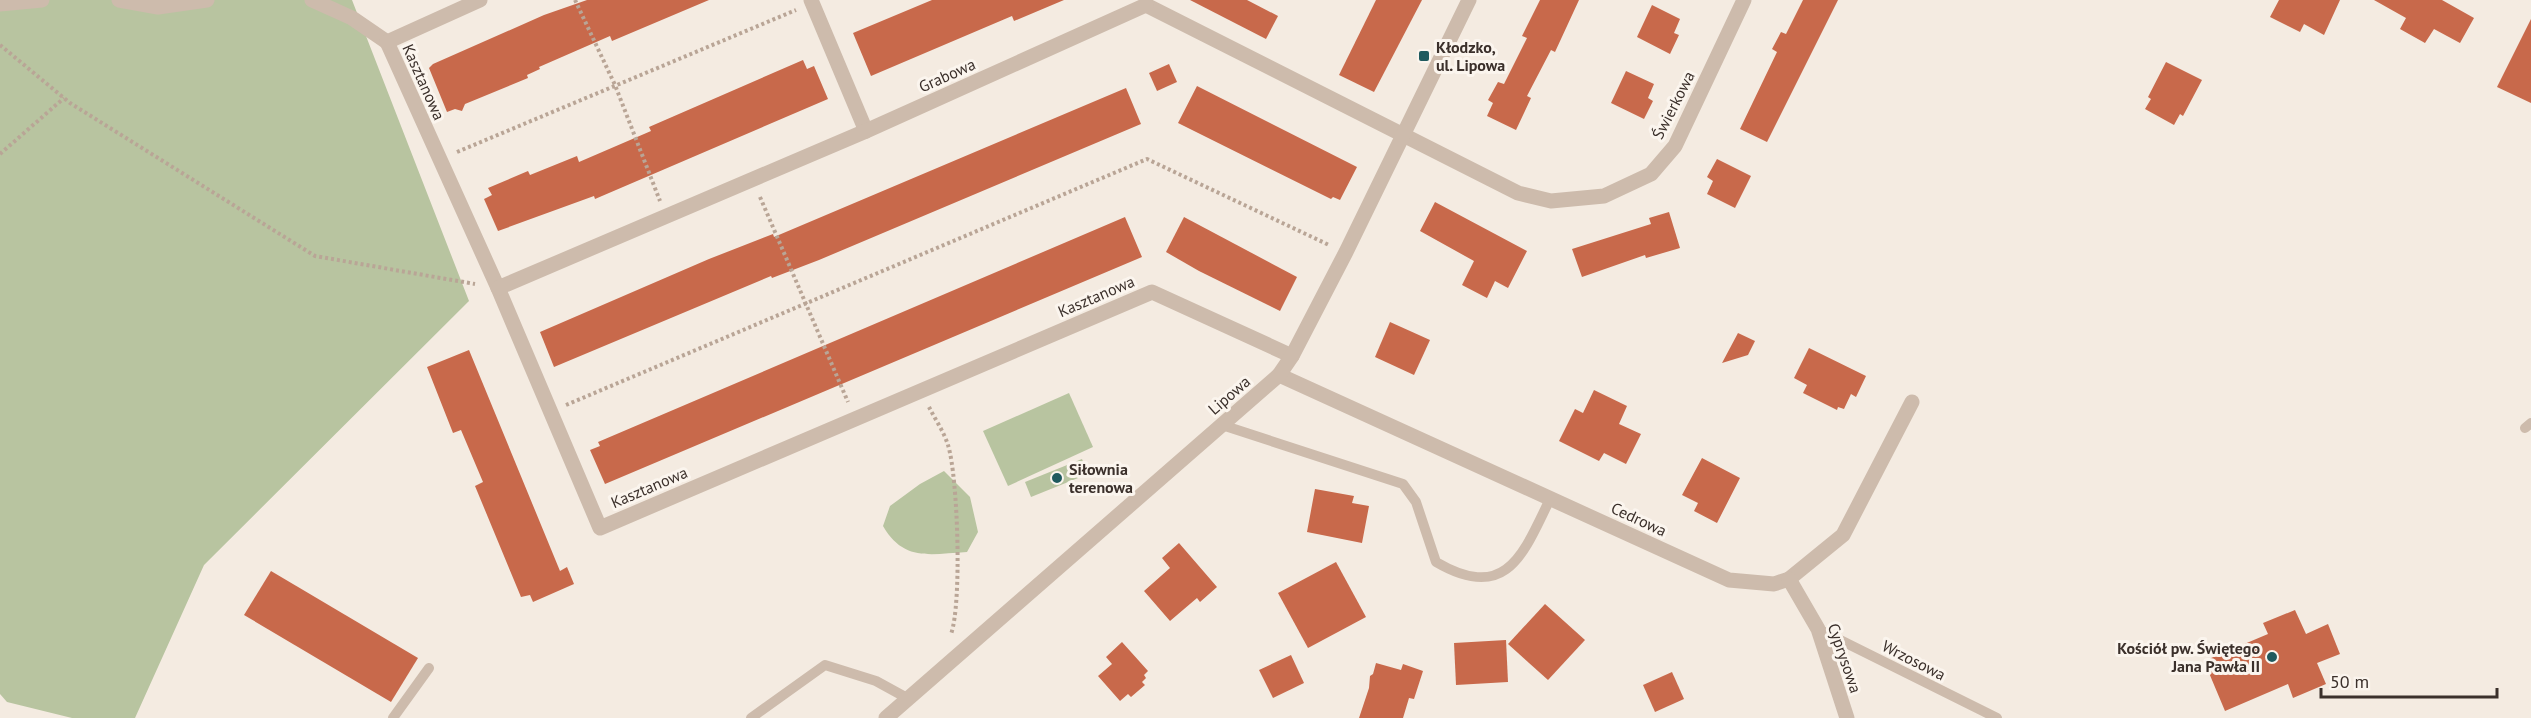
<svg xmlns="http://www.w3.org/2000/svg" width="2531" height="718" viewBox="0 0 2531 718" font-family="'PT Sans',sans-serif">
  <style>
    .green { fill: #b8c4a0 }
    .building { fill: #c8694b }
    .lines { fill: none; stroke-linecap: round; stroke-linejoin: round }
    .path { stroke: #b9a596; stroke-width: 4; stroke-dasharray: 3 3; stroke-linecap: butt }
    .lane { stroke: #cdbbac; stroke-width: 10 }
    .street { stroke: #cdbbac; stroke-width: 15 }
    .poi-dot { fill: #1f5a5e; stroke: #fbf5ee; stroke-width: 2 }
    .labels { text-anchor: middle; stroke-width: 6; stroke-linejoin: round; paint-order: stroke }
    .poi-label { font-size: 16px; font-weight: bold; fill: #3b302b; stroke: #fbf5ee; text-anchor: start }
    .street-label { font-size: 16px; fill: #3b302b; stroke: #fbf5ee }
  </style>
  <rect width="100%" height="100%" fill="#f4ebe1"/>
  <g class="green">
    <polygon points="0,0 352,0 469,301 204,565 135,718 72,718 7,702 0,694"/>
    <polygon points="1069,393 1093,447 1008,486 983,431"/>
    <polygon points="1082,459 1088,474 1031,497 1025,482"/>
    <path d="M944,471L970,497L978,532L967,552C930,554 904,562 883,526L890,506L920,484Z"/>
  </g>
  <g class="building">
    <polygon points="587,0 709,0 612,41 610,36 539,67 540,69 527,75 528,78 465,104 462,111 455,109 447,112 429,68 433,64 544,15"/>
    <polygon points="932,0 1064,0 1014,21 1012,16 871,76 853,33"/>
    <polygon points="1190,0 1247,0 1278,16 1266,39"/>
    <polygon points="1376,0 1422,0 1374,92 1339,75"/>
    <polygon points="1540,0 1579,0 1555,52 1551,50 1527,96 1531,98 1516,130 1487,116 1493,103 1488,100 1498,82 1504,84 1527,38 1522,36"/>
    <polygon points="1803,0 1838,0 1767,142 1740,129 1777,52 1772,49 1781,32 1786,34"/>
    <polygon points="2279,0 2340,0 2324,35 2304,24 2300,32 2270,17"/>
    <polygon points="2374,0 2442,0 2474,18 2460,43 2434,29 2425,43 2400,29 2406,18"/>
    <polygon points="1652,5 1680,19 1674,33 1679,35 1670,54 1637,37"/>
    <polygon points="2531,19 2531,103 2497,87"/>
    <polygon points="803,60 807,69 814,66 828,99 595,199 594,196 498,231 484,199 492,195 488,188 528,171 530,175 577,156 579,162 651,131 649,127"/>
    <polygon points="2166,62 2202,80 2183,116 2180,114 2174,125 2145,109 2151,99 2148,97"/>
    <polygon points="1169,64 1177,82 1157,91 1149,73"/>
    <polygon points="1626,71 1654,84 1648,98 1653,101 1644,119 1611,103"/>
    <polygon points="1197,86 1357,167 1340,200 1333,197 1331,199 1178,123"/>
    <polygon points="1126,88 1141,124 819,260 772,278 771,276 554,367 540,332 709,259 773,234 774,237"/>
    <polygon points="1717,159 1751,176 1735,208 1707,194 1713,181 1707,177"/>
    <polygon points="1435,202 1527,251 1508,288 1495,281 1487,298 1462,285 1474,261 1420,231"/>
    <polygon points="1669,212 1680,248 1646,258 1645,255 1582,277 1572,249 1651,224 1649,218"/>
    <polygon points="1125,217 1142,257 605,484 590,450 600,446 598,442"/>
    <polygon points="1184,217 1297,277 1280,311 1199,271 1166,252"/>
    <polygon points="1390,322 1430,340 1414,375 1375,357"/>
    <polygon points="1738,333 1755,341 1748,355 1722,363"/>
    <polygon points="1809,348 1866,376 1856,397 1851,394 1844,409 1838,407 1837,410 1803,393 1807,385 1794,378"/>
    <polygon points="469,350 560,571 567,567 574,584 533,602 530,595 521,597 475,486 483,482 461,430 453,433 427,367"/>
    <polygon points="1594,390 1627,406 1619,424 1641,434 1626,464 1604,453 1599,461 1559,441 1575,409 1583,413"/>
    <polygon points="1702,458 1740,478 1717,523 1694,511 1698,503 1682,495"/>
    <polygon points="1315,489 1354,496 1352,503 1369,506 1362,543 1307,532"/>
    <polygon points="1179,543 1217,587 1200,602 1197,598 1170,621 1144,591 1170,568 1162,558"/>
    <polygon points="1336,562 1366,617 1308,648 1278,593"/>
    <polygon points="271,571 418,658 391,702 244,615"/>
    <polygon points="1545,604 1585,640 1548,680 1508,644"/>
    <polygon points="2295,610 2306,634 2328,624 2340,654 2317,663 2326,684 2293,698 2288,684 2225,711 2204,661 2268,634 2263,623"/>
    <polygon points="1506,640 1508,682 1456,685 1454,643"/>
    <polygon points="1122,642 1148,671 1144,675 1146,678 1142,682 1145,685 1131,697 1128,694 1120,701 1098,676 1112,664 1106,657"/>
    <polygon points="1291,655 1304,683 1273,698 1259,670"/>
    <polygon points="1376,663 1401,670 1403,664 1423,671 1414,699 1409,698 1403,718 1359,718 1369,688 1370,676 1373,674"/>
    <polygon points="1672,672 1684,699 1655,712 1643,685"/>
  </g>
  <g class="lines">
    <g class="path">
      <polyline points="575,0 615,85 660,201"/>
      <polyline points="0,45 70,103 315,256 475,284"/>
      <polyline points="457,152 796,10"/>
      <polyline points="0,154 64,98"/>
      <polyline points="760,197 848,402"/>
      <polyline points="566,405 1147,159 1329,245"/>
      <path d="M929,407C935,419 944,432 948,445C958,477 962,604 951,634"/>
    </g>
    <g class="lane">
      <path d="M1222,425L1403,484L1416,502L1436,562C1506,603 1523,555 1550,499"/>
      <polyline points="2525,428 2531,423"/>
      <polyline points="1818,629 1997,718"/>
      <polyline points="393,718 429,668"/>
      <polyline points="751,718 825,665 876,681 907,698"/>
    </g>
    <g class="street">
      <polyline points="119,0 158,7 207,0"/>
      <polyline points="312,0 352,18 387,42"/>
      <polyline points="811,0 866,131"/>
      <polyline points="0,4 42,0"/>
      <polyline points="1146,5 1518,193 1551,201 1604,196 1651,174 1675,146 1744,0"/>
      <polyline points="387,42 498,288 600,528 1152,292 1292,356"/>
      <polyline points="387,42 480,0"/>
      <polyline points="498,288 866,131 1146,5"/>
      <polyline points="1279,375 1729,580 1774,584 1789,579 1843,535 1912,402"/>
      <polyline points="1789,579 1818,629 1847,718"/>
      <polyline points="886,718 1279,375 1292,356 1346,252 1469,0"/>
    </g>
  </g>
  <g class="poi-dot">
    <rect x="1418" y="50" width="12" height="12" rx="3"/>
    <circle cx="1057" cy="478" r="6"/>
    <circle cx="2272" cy="657" r="6"/>
  </g>
  <g class="labels">
    <g class="poi-label">
      <text x="1436" y="53">Kłodzko,<tspan x="1436" dy="18">ul. Lipowa</tspan></text>
      <text x="1069" y="475">Siłownia<tspan x="1069" dy="18">terenowa</tspan></text>
      <text x="2260" y="654" text-anchor="end">Kościół pw. Świętego<tspan x="2260" dy="18">Jana Pawła II</tspan></text>
    </g>
    <g class="street-label">
      <text transform="translate(947 75) rotate(-24)" y="6">Grabowa</text>
      <text transform="translate(424 82) rotate(66)" y="6">Kasztanowa</text>
      <text transform="translate(1673 105) rotate(-63)" y="6">Świerkowa</text>
      <text transform="translate(1096 296) rotate(-23)" y="6">Kasztanowa</text>
      <text transform="translate(1229 395) rotate(-41)" y="6">Lipowa</text>
      <text transform="translate(649 487) rotate(-23)" y="6">Kasztanowa</text>
      <text transform="translate(1639 519) rotate(25)" y="6">Cedrowa</text>
      <text transform="translate(1845 658) rotate(71)" y="6">Cyprysowa</text>
      <text transform="translate(1914 660) rotate(27)" y="6">Wrzosowa</text>
    </g>
  </g>
  <path d="M2321 688v9h176v-9" fill="none" stroke="#3b302b" stroke-width="3"/>
  <text x="2330" y="688" font-size="18" fill="#3b302b" stroke="#fbf5ee" stroke-width="4.5" paint-order="stroke">50 m</text>
</svg>
